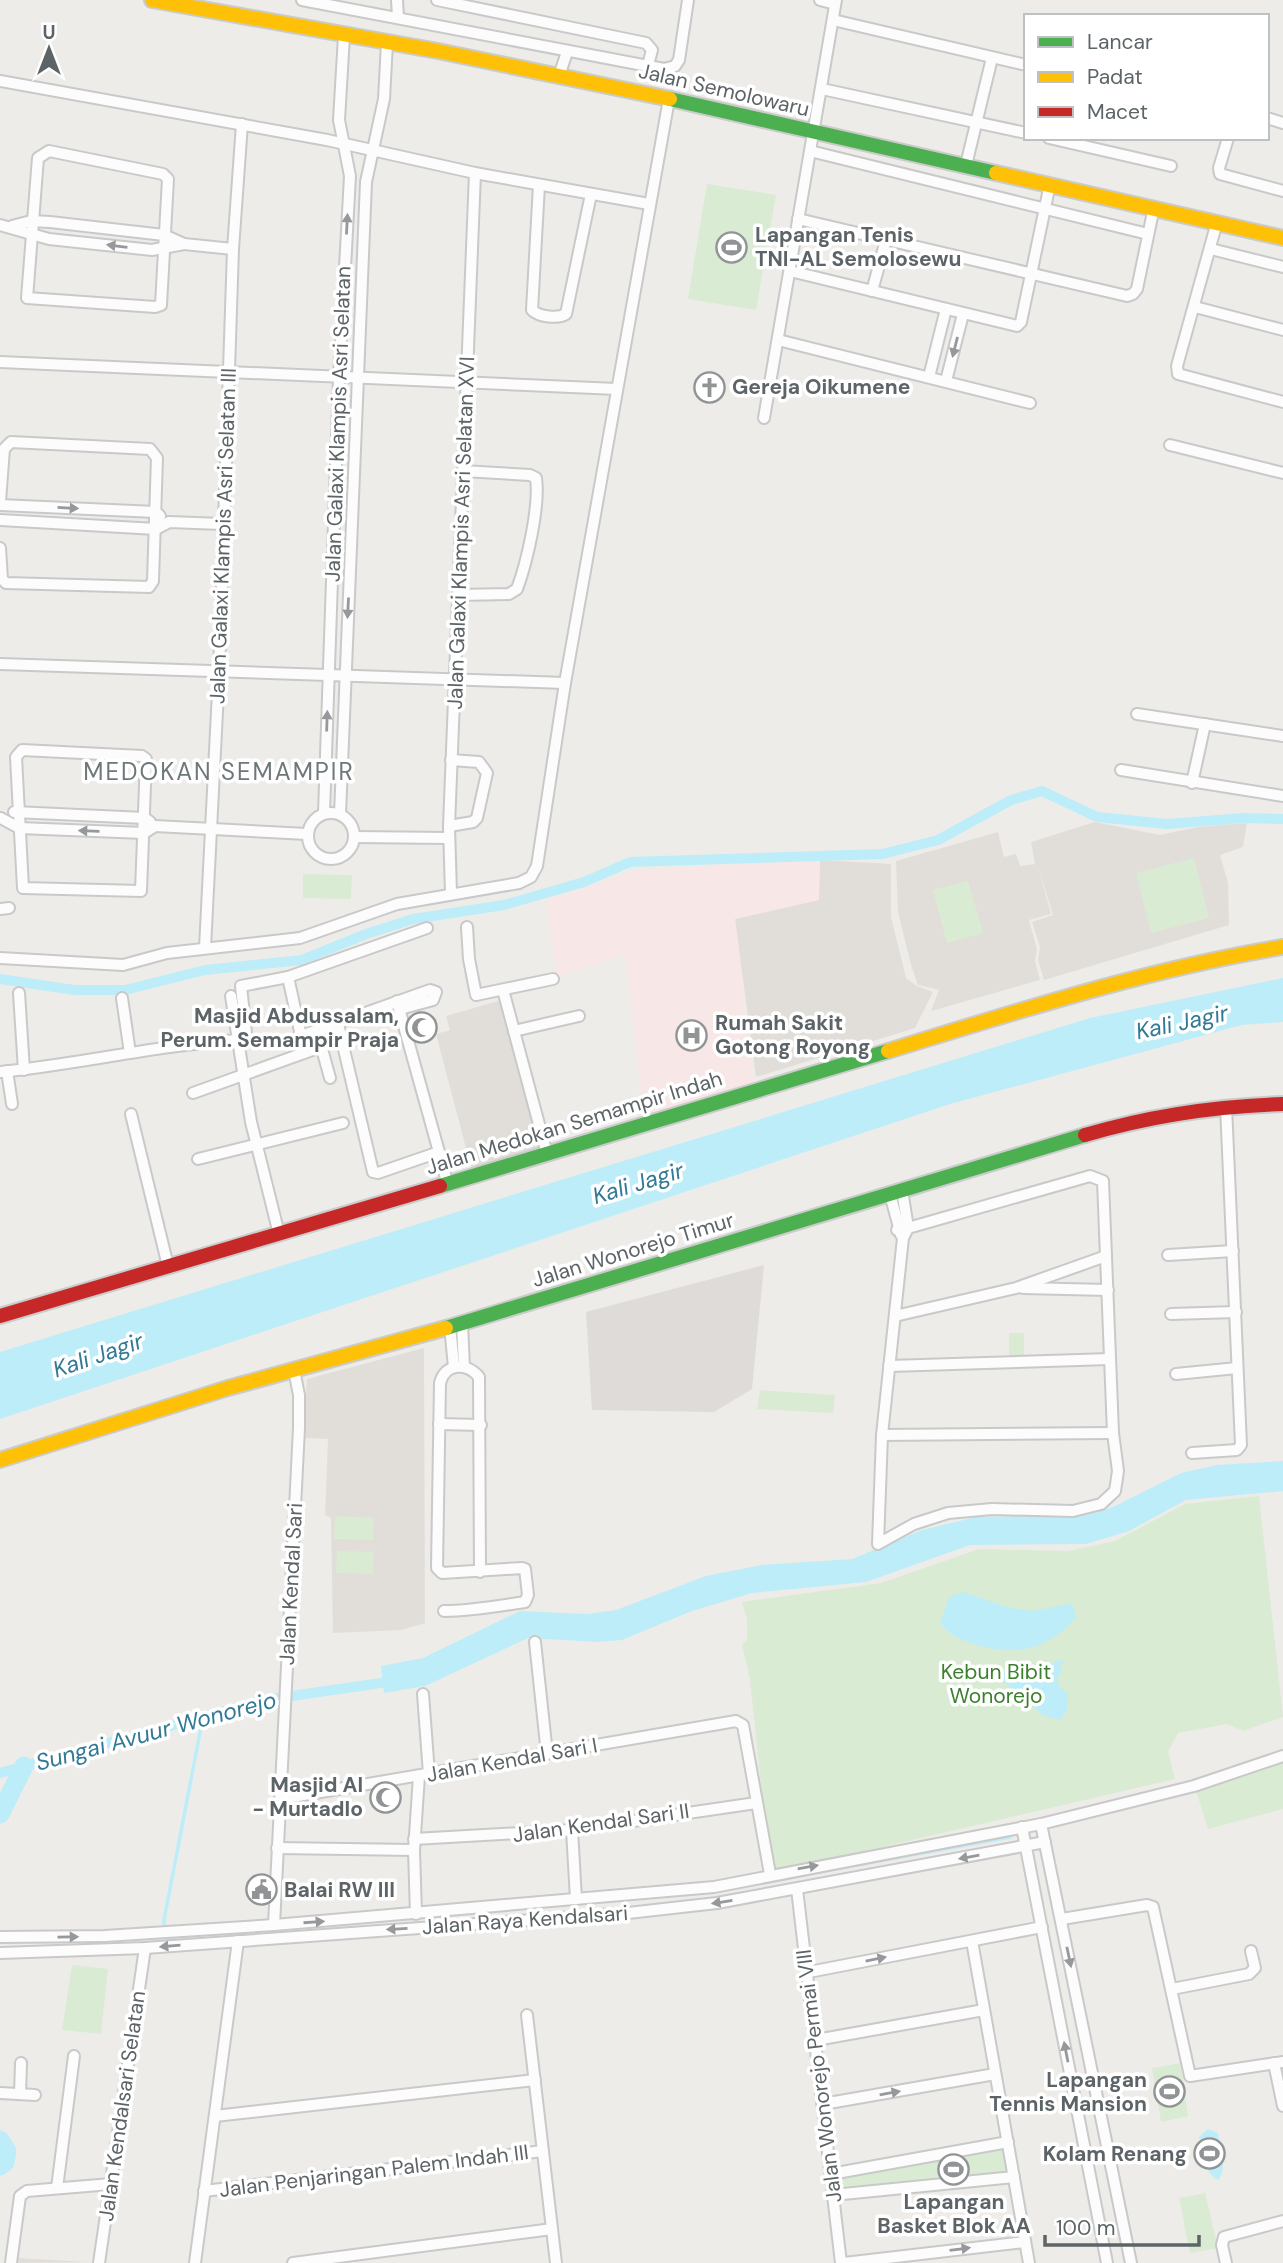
<svg xmlns="http://www.w3.org/2000/svg" width="1283" height="2263" viewBox="0 0 1283 2263" font-family="'DM Sans',sans-serif">
  <style>
    .industrial { fill: #dedbd9 }
    .education { fill: #e1ded9 }
    .medical { fill: #f7e7e7 }
    .green { fill: #daebd3 }
    .water { fill: #bdedf8 }
    .lines { fill: none; stroke-linecap: round; stroke-linejoin: round }
    .stream { stroke: #bdedf8; stroke-width: 3.5 }
    .canal { stroke: #bdedf8; stroke-width: 10 }
    .river { stroke: #bdedf8; stroke-width: 19 }
    .street-casing { stroke: #c9c9c9; stroke-width: 14 }
    .fast-casing { stroke: #cacbcb; stroke-width: 18 }
    .slow-casing { stroke: #cacbcb; stroke-width: 18 }
    .jam-casing { stroke: #cacbcb; stroke-width: 18 }
    .street { stroke: #fcfcfc; stroke-width: 10 }
    .fast { stroke: #4caf50; stroke-width: 14 }
    .slow { stroke: #ffc107; stroke-width: 14 }
    .jam { stroke: #c62828; stroke-width: 14 }
    .oneway { fill: #95999c }
    .labels { text-anchor: middle; stroke-width: 7; stroke-linejoin: round; paint-order: stroke }
    .street-label { font-size: 21px; fill: #5d6468; stroke: #fff }
    .poi-label { font-size: 21px; font-weight: bold; fill: #5d6468; stroke: #fff; text-anchor: start }
    .park-label { font-size: 21px; fill: #3b802c; stroke: #fff }
    .water-label { font-size: 23px; font-style: italic; fill: #317995; stroke: #fff }
    .quarter-label { font-size: 24px; letter-spacing: 2px; fill: #6e777a; stroke: #fff }
  </style>
  <rect width="100%" height="100%" fill="#eeece9"/>
  <polygon class="industrial" points="764,1265 752,1389 714,1412 592,1410 586,1312"/>
  <g class="education">
    <polygon points="1095,822 1160,835 1198,827 1247,823 1243,847 1220,855 1228,883 1229,925 1044,980 1038,960 1040,947 1032,922 1053,915 1038,866 1051,914 1029,920 1037,949 1035,961 1040,980 931,1011 939,990 918,985 911,965 898,912 896,861 998,832 1004,857 1016,854 1020,866 1035,864 1031,842"/>
    <polygon points="820,860 891,864 891,917 906,978 917,986 933,992 915,1028 756,1077 735,919 818,900"/>
    <polygon points="502,1000 542,1151 472,1171 436,1034 450,1030 446,1016"/>
    <polygon points="424,1348 425,1623 401,1630 333,1633 331,1518 325,1515 328,1439 303,1438 307,1379"/>
    <polygon points="15,2258 89,2262 15,2263"/>
  </g>
  <polygon class="medical" points="820,860 819,900 735,919 756,1093 646,1126 625,955 557,977 546,900 637,870"/>
  <g class="green">
    <polygon points="707,184 776,195 756,310 688,299"/>
    <polygon points="1194,858 1209,918 1151,933 1136,873"/>
    <polygon points="303,874 352,875 351,899 303,898"/>
    <polygon points="968,881 983,933 947,943 933,890"/>
    <rect x="1009" y="1333" width="15" height="25"/>
    <polygon points="760,1390 835,1395 833,1413 757,1409"/>
    <polygon points="1259,1496 1283,1717 1243,1731 1227,1724 1178,1733 1168,1752 1175,1779 770,1873 750,1679 742,1645 747,1640 747,1619 742,1602 881,1583 979,1549 1068,1551 1115,1541 1185,1504"/>
    <polygon points="335,1516 374,1518 373,1540 334,1539"/>
    <polygon points="337,1551 374,1552 373,1574 336,1573"/>
    <polygon points="1283,1758 1283,1809 1208,1829 1195,1787"/>
    <polygon points="72,1965 108,1969 101,2034 62,2030"/>
    <polygon points="1180,2063 1188,2116 1161,2122 1152,2068"/>
    <polygon points="1007,2146 1013,2173 840,2190 839,2176"/>
    <polygon points="1205,2193 1218,2248 1190,2253 1179,2198"/>
  </g>
  <g class="water">
    <polygon points="1283,978 1283,1022 1242,1025 950,1104 0,1419 0,1352 1090,1018"/>
    <polygon points="1283,1461 1283,1491 1186,1500 1129,1531 1086,1544 970,1545 866,1582 752,1593 692,1611 622,1640 598,1642 528,1638 425,1686 384,1693 381,1666 423,1658 520,1611 587,1614 616,1610 706,1576 762,1565 852,1559 922,1530 976,1517 1087,1515 1113,1507 1181,1473 1217,1465"/>
    <path d="M964,1592L1010,1608L1034,1611L1072,1603L1076,1617C1047,1652 1012,1657 971,1643C957,1638 948,1635 940,1622L950,1596Z"/>
    <path d="M1062,1659L1064,1663L1060,1666L1062,1672L1058,1675V1685L1067,1693C1069,1704 1068,1711 1060,1720L1043,1715L1003,1681L1004,1671H1034Z"/>
    <path d="M1208,2129L1218,2133L1220,2145L1225,2148C1221,2158 1226,2172 1218,2180C1208,2176 1205,2161 1198,2153L1201,2147L1199,2137Z"/>
  </g>
  <g class="lines">
    <g class="stream">
      <polyline points="203,1717 164,1920 164,1938 708,1892"/>
      <polyline points="801,1875 1011,1837"/>
    </g>
    <g class="canal">
      <polyline points="0,979 74,990 125,990 205,970 302,960 366,934 413,919 504,905 584,882 630,862 882,854 938,840 1011,800 1042,791 1097,817 1167,824 1244,818 1283,819"/>
      <polyline points="0,1773 264,1700 395,1681"/>
    </g>
    <g class="river">
      <polyline points="0,1814 24,1766"/>
      <polyline points="0,2140 7,2151 5,2162 0,2166"/>
    </g>
    <defs>
      <g id="street">
        <polyline points="302,0 664,69 675,66 679,60 688,0"/>
        <polyline points="397,0 398,17"/>
        <polyline points="437,0 646,43 652,50 648,65"/>
        <polyline points="820,0 835,4"/>
        <polyline points="833,20 1026,65"/>
        <polyline points="559,76 567,52"/>
        <polyline points="0,81 327,140 475,173 649,204"/>
        <polyline points="822,89 1026,133"/>
        <polyline points="1267,118 1283,123"/>
        <polyline points="1049,138 1171,166"/>
        <polyline points="1228,138 1219,168 1220,174 1283,191"/>
        <polygon points="49,151 163,174 168,179 161,305 155,307 27,298 38,158"/>
        <polyline points="810,151 1148,234"/>
        <polyline points="966,165 992,58"/>
        <path d="M539,185L532,310C539,317 558,319 566,314L591,194"/>
        <polyline points="798,219 1127,296 1133,294 1137,289 1154,207"/>
        <polyline points="1217,222 1177,366 1178,374 1283,402"/>
        <polyline points="0,225 49,239 152,250 184,244"/>
        <polyline points="12,226 31,221 50,222 164,235 184,244 233,249"/>
        <polyline points="1211,249 1283,267"/>
        <polyline points="790,271 1017,326 1021,322 1050,184"/>
        <polyline points="872,291 886,240"/>
        <polyline points="1195,307 1283,330"/>
        <polyline points="778,340 1030,403"/>
        <polyline points="0,362 617,389"/>
        <polyline points="929,377 946,309"/>
        <polyline points="946,381 963,314"/>
        <polyline points="764,418 836,0"/>
        <polyline points="1170,445 1283,473"/>
        <polyline points="0,501 4,449 11,442 150,449 157,458 153,581 149,587 6,583 2,579 0,548"/>
        <polyline points="0,505 156,512 160,516"/>
        <polyline points="0,520 156,529 169,522 222,524"/>
        <path d="M458,595L509,594L517,589C527,562 540,506 536,478L530,475L463,471"/>
        <polyline points="0,664 565,683"/>
        <polyline points="1137,714 1283,736"/>
        <polygon points="22,750 142,756 146,759 141,891 23,888 16,757"/>
        <polyline points="1121,770 1283,796"/>
        <polyline points="1192,783 1205,724"/>
        <polyline points="14,812 145,818 150,822"/>
        <circle cx="331" cy="836" r="23"/>
        <polyline points="324,813 339,377 350,176 339,120 344,36"/>
        <polyline points="340,814 366,182 384,99 387,43"/>
        <polyline points="1,818 19,828 144,833 155,826 307,834"/>
        <polyline points="449,826 473,822 477,818 487,773 479,762 451,760"/>
        <polyline points="354,837 448,838"/>
        <polyline points="451,894 449,826 475,173"/>
        <polyline points="0,909 9,908"/>
        <polyline points="467,927 469,959 476,995 553,979"/>
        <polyline points="205,948 219,672 233,249 242,124"/>
        <polyline points="0,958 123,965 167,953 300,938 397,904 519,883 531,877 537,866 565,683 669,99"/>
        <polyline points="288,977 301,1036 430,990 436,992 433,1000 400,1009"/>
        <polyline points="503,990 547,1154"/>
        <polyline points="19,993 24,1070"/>
        <polyline points="231,996 251,1122 279,1234"/>
        <polyline points="122,998 130,1053"/>
        <polyline points="338,1024 373,1172 378,1173 439,1152 397,1001"/>
        <polyline points="514,1031 579,1016"/>
        <polyline points="247,1042 241,986 288,977 427,928"/>
        <polyline points="7,1071 12,1104"/>
        <path d="M0,1072C80,1064 158,1045 238,1040"/>
        <polyline points="193,1093 318,1048 322,1049 330,1078"/>
        <polyline points="131,1114 168,1266"/>
        <polyline points="439,1152 447,1182"/>
        <polyline points="198,1159 343,1123"/>
        <polyline points="890,1194 901,1235"/>
        <polyline points="897,1230 908,1228 1090,1176 1103,1181 1113,1433 1118,1471 1115,1491 1101,1504 1073,1511 992,1509 948,1513 914,1524 878,1544 882,1435 903,1238 908,1228 902,1190"/>
        <polyline points="1168,1255 1233,1251"/>
        <polyline points="1023,1288 1108,1290"/>
        <polyline points="1171,1314 1236,1312"/>
        <polyline points="895,1316 1016,1288 1106,1256"/>
        <polyline points="462,1323 464,1367"/>
        <polyline points="450,1326 454,1367"/>
        <polyline points="889,1366 1110,1359"/>
        <polyline points="1176,1374 1237,1368"/>
        <polyline points="439,1424 481,1425"/>
        <polyline points="882,1435 1113,1433"/>
        <polyline points="1192,1453 1237,1450 1241,1445 1226,1106"/>
        <path d="M444,1611C472,1611 497,1606 525,1602L528,1595L525,1569L522,1568L442,1573L437,1568L440,1383C445,1363 467,1362 479,1377L480,1572"/>
        <polyline points="535,1642 547,1754"/>
        <polyline points="423,1694 429,1774"/>
        <polyline points="280,1799 736,1721 743,1725 770,1874"/>
        <polyline points="1041,1824 1131,2263"/>
        <polyline points="1022,1827 1107,2263"/>
        <polyline points="572,1830 576,1899"/>
        <polyline points="414,1839 572,1830 756,1803"/>
        <polyline points="277,1848 414,1850"/>
        <polyline points="797,1889 841,2263"/>
        <polyline points="416,1914 414,1850 419,1776"/>
        <polyline points="1062,1919 1147,1905 1153,1907 1190,2076 1283,2062"/>
        <polyline points="274,1925 299,1428 299,1395 294,1370"/>
        <polyline points="0,1937 105,1936 274,1925 714,1887 1041,1824 1194,1786 1283,1756"/>
        <polyline points="972,1941 1029,2263"/>
        <polyline points="0,1953 145,1948 628,1913 717,1903 1045,1842"/>
        <polyline points="809,1972 1042,1927"/>
        <polyline points="1172,1989 1249,1974 1255,1968 1251,1951"/>
        <polyline points="527,2015 556,2263"/>
        <polyline points="816,2040 984,2010"/>
        <polyline points="1274,2063 1283,2106"/>
        <polyline points="0,2093 35,2095"/>
        <polyline points="20,2094 21,2063"/>
        <polyline points="823,2104 995,2074"/>
        <polyline points="215,2116 535,2080"/>
        <polyline points="831,2174 1008,2142"/>
        <polyline points="57,2188 74,2056"/>
        <polyline points="204,2191 543,2151"/>
        <polyline points="833,2195 1014,2177"/>
        <polyline points="11,2263 20,2196 27,2191 111,2184"/>
        <polyline points="99,2263 145,1948"/>
        <polyline points="195,2263 238,1941"/>
        <polyline points="293,2263 552,2229"/>
        <polyline points="844,2263 1025,2242"/>
        <polyline points="1226,2263 1222,2245 1224,2237 1283,2221"/>
      </g>
      <g id="fast">
        <polyline points="670,99 996,173"/>
        <polyline points="440,1186 888,1051"/>
        <polyline points="446,1328 1085,1135"/>
      </g>
      <g id="slow">
        <polyline points="152,0 438,51 670,99"/>
        <polyline points="996,173 1283,238"/>
        <path d="M888,1051C1018,1011 1149,969 1283,947"/>
        <polyline points="0,1460 228,1388 446,1328"/>
      </g>
      <g id="jam">
        <path d="M1085,1135C1149,1116 1216,1106 1283,1104"/>
        <polyline points="0,1316 440,1186"/>
      </g>
    </defs>
    <use href="#street" class="street-casing"/>
    <use href="#fast" class="fast-casing"/>
    <use href="#slow" class="slow-casing"/>
    <use href="#jam" class="jam-casing"/>
    <use href="#street" class="street"/>
    <use href="#fast" class="fast"/>
    <use href="#slow" class="slow"/>
    <use href="#jam" class="jam"/>
  </g>
  <defs><path id="oneway-solid" d="M-6-.8H1V-3.2L6.5 0L1 3.2V.8H-6Z" transform="scale(1.75)"/></defs>
  <g class="oneway">
    <use href="#oneway-solid" transform="translate(347 224) rotate(-87)"/>
    <use href="#oneway-solid" transform="translate(117 246) rotate(-173)"/>
    <use href="#oneway-solid" transform="translate(955 347) rotate(104)"/>
    <use href="#oneway-solid" transform="translate(68 508) rotate(3)"/>
    <use href="#oneway-solid" transform="translate(348 608) rotate(93)"/>
    <use href="#oneway-solid" transform="translate(327 721) rotate(-88)"/>
    <use href="#oneway-solid" transform="translate(89 831) rotate(-178)"/>
    <use href="#oneway-solid" transform="translate(969 1857) rotate(170)"/>
    <use href="#oneway-solid" transform="translate(808 1867) rotate(-10)"/>
    <use href="#oneway-solid" transform="translate(722 1902) rotate(171)"/>
    <use href="#oneway-solid" transform="translate(314 1922) rotate(-4)"/>
    <use href="#oneway-solid" transform="translate(397 1929) rotate(177)"/>
    <use href="#oneway-solid" transform="translate(68 1937) rotate(-1)"/>
    <use href="#oneway-solid" transform="translate(170 1946) rotate(175)"/>
    <use href="#oneway-solid" transform="translate(1069 1957) rotate(78)"/>
    <use href="#oneway-solid" transform="translate(876 1959) rotate(-11)"/>
    <use href="#oneway-solid" transform="translate(1066 2052) rotate(-101)"/>
    <use href="#oneway-solid" transform="translate(890 2093) rotate(-10)"/>
    <use href="#oneway-solid" transform="translate(960 2249) rotate(-7)"/>
  </g>
  <defs>
    <symbol id="stadium-ring" viewBox="-11 -11 22 22"><circle r="9.5" fill="#fff" stroke="#909495" stroke-width="1.5"/><path d="M0-5a6.5 5 0 1 0 0 10a6.5 5 0 1 0 0-10ZM-3.5-1.8h7v3.6h-7Z" fill="#909495"/></symbol>
    <symbol id="church-ring" viewBox="-11 -11 22 22"><circle r="9.5" fill="#fff" stroke="#909495" stroke-width="1.5"/><path d="M-1.2-6h2.4v3.5h3.3v2.4h-3.3V6h-2.4V-.1h-3.3v-2.4h3.3Z" fill="#909495"/></symbol>
    <symbol id="mosque-ring" viewBox="-11 -11 22 22"><circle r="9.5" fill="#fff" stroke="#909495" stroke-width="1.5"/><path d="M3.5-4.9A6 6 0 1 0 3.5 4.9A5 5 0 1 1 3.5-4.9Z" fill="#909495"/></symbol>
    <symbol id="hospital-ring" viewBox="-11 -11 22 22"><circle r="9.5" fill="#fff" stroke="#909495" stroke-width="1.5"/><path d="M-5-5h3v3.5h4V-5h3V5h-3V1.5h-4V5h-3Z" fill="#909495"/></symbol>
    <symbol id="civic-ring" viewBox="-11 -11 22 22"><circle r="9.5" fill="#fff" stroke="#909495" stroke-width="1.5"/><path d="M-.6-6.5H3V-4.5H.6V-3L4-1V1h2V6H-6V1h2V-1L-.6-3ZM-1.2 2.5V6h2.4V2.5Z" fill="#909495"/></symbol>
  </defs>
  <g fill-rule="evenodd">
    <use href="#stadium-ring" x="714" y="230" width="35" height="35"/>
    <use href="#church-ring" x="692" y="370" width="35" height="35"/>
    <use href="#mosque-ring" x="404" y="1010" width="35" height="35"/>
    <use href="#hospital-ring" x="674" y="1018" width="35" height="35"/>
    <use href="#mosque-ring" x="368" y="1780" width="35" height="35"/>
    <use href="#civic-ring" x="244" y="1872" width="35" height="35"/>
    <use href="#stadium-ring" x="1152" y="2074" width="35" height="35"/>
    <use href="#stadium-ring" x="1192" y="2136" width="35" height="35"/>
    <use href="#stadium-ring" x="936" y="2152" width="35" height="35"/>
  </g>
  <g class="labels">
    <g class="street-label">
      <text transform="translate(724 90) rotate(13)" y="7">Jalan Semolowaru</text>
      <text transform="translate(338 424) rotate(-88)" y="7">Jalan Galaxi Klampis Asri Selatan</text>
      <text transform="translate(461 533) rotate(-88)" y="7">Jalan Galaxi Klampis Asri Selatan XVI</text>
      <text transform="translate(223 536) rotate(-88)" y="7">Jalan Galaxi Klampis Asri Selatan III</text>
      <text transform="translate(574 1123) rotate(-17)" y="7">Jalan Medokan Semampir Indah</text>
      <text transform="translate(633 1250) rotate(-17)" y="7">Jalan Wonorejo Timur</text>
      <text transform="translate(291 1584) rotate(-87)" y="7">Jalan Kendal Sari</text>
      <text transform="translate(512 1760) rotate(-10)" y="7">Jalan Kendal Sari I</text>
      <text transform="translate(601 1823) rotate(-8)" y="7">Jalan Kendal Sari II</text>
      <text transform="translate(525 1920) rotate(-4)" y="7">Jalan Raya Kendalsari</text>
      <text transform="translate(819 2076) rotate(-97)" y="7">Jalan Wonorejo Permai VIII</text>
      <text transform="translate(122 2106) rotate(-82)" y="7">Jalan Kendalsari Selatan</text>
      <text transform="translate(374 2171) rotate(-7)" y="7">Jalan Penjaringan Palem Indah III</text>
    </g>
    <g class="poi-label">
      <text x="755" y="242">Lapangan Tenis<tspan x="755" dy="24">TNI-AL Semolosewu</tspan></text>
      <text x="732" y="394">Gereja Oikumene</text>
      <text x="399" y="1023" text-anchor="end">Masjid Abdussalam,<tspan x="399" dy="24">Perum. Semampir Praja</tspan></text>
      <text x="715" y="1030">Rumah Sakit<tspan x="715" dy="24">Gotong Royong</tspan></text>
      <text x="363" y="1792" text-anchor="end">Masjid Al<tspan x="363" dy="24">- Murtadlo</tspan></text>
      <text x="284" y="1897">Balai RW III</text>
      <text x="1147" y="2087" text-anchor="end">Lapangan<tspan x="1147" dy="24">Tennis Mansion</tspan></text>
      <text x="1187" y="2161" text-anchor="end">Kolam Renang</text>
      <text x="954" y="2209" text-anchor="middle">Lapangan<tspan x="954" dy="24">Basket Blok AA</tspan></text>
    </g>
    <g class="park-label">
      <text x="996" y="1679">Kebun Bibit<tspan x="996" dy="24">Wonorejo</tspan></text>
    </g>
    <g class="water-label">
      <text transform="translate(1182 1022) rotate(-12)" y="8">Kali Jagir</text>
      <text transform="translate(638 1183) rotate(-17)" y="8">Kali Jagir</text>
      <text transform="translate(98 1355) rotate(-19)" y="8">Kali Jagir</text>
      <text transform="translate(156 1731) rotate(-15)" y="8">Sungai Avuur Wonorejo</text>
    </g>
    <g class="quarter-label">
      <text x="219" y="780">MEDOKAN SEMAMPIR</text>
    </g>
  </g>
  <rect x="1024" y="14" width="245" height="126" fill="#ffffff" stroke="#bec1c3" stroke-width="2"/>
  <rect x="1038" y="37" width="35" height="10" fill="#4caf50" stroke="#bec1c3" stroke-width="2"/>
  <text x="1087" y="49" font-size="21" fill="#5d6468">Lancar</text>
  <rect x="1038" y="72" width="35" height="10" fill="#ffc107" stroke="#bec1c3" stroke-width="2"/>
  <text x="1087" y="84" font-size="21" fill="#5d6468">Padat</text>
  <rect x="1038" y="107" width="35" height="10" fill="#c62828" stroke="#bec1c3" stroke-width="2"/>
  <text x="1087" y="119" font-size="21" fill="#5d6468">Macet</text>
  <g transform="translate(49 49)" stroke="#ffffff" stroke-width="5" paint-order="stroke">
  <path d="M0-5L12 26L0 18L-12 26Z" fill="#5d6468"/>
  <text y="-10" font-size="19" font-weight="bold" text-anchor="middle" fill="#5d6468">U</text>
  </g>
  <path d="M1045 2235v10h154v-10" fill="none" stroke="#5d6468" stroke-width="3.5"/>
  <text x="1056" y="2235" font-size="21" fill="#5d6468" stroke="#ffffff" stroke-width="5" paint-order="stroke">100 m</text>
</svg>
